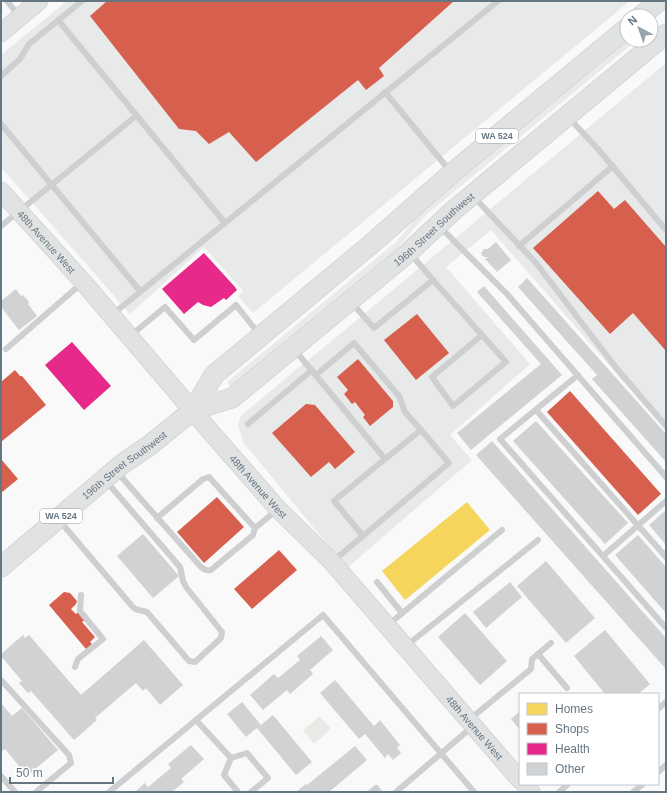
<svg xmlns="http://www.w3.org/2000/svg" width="667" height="793" viewBox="0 0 667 793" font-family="Arial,sans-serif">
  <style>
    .built { fill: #e8e9e9 }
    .green { fill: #e8ebe6 }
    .homes { fill: #f6d55c }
    .shops { fill: #d6604d }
    .health { fill: #e7298a }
    .building { fill: #d0d2d3 }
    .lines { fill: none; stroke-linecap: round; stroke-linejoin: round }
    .secondary-casing { stroke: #d5d6d7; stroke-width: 19 }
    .primary-casing { stroke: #d5d6d7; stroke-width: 21 }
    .lane { stroke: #cecfd0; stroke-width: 6 }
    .secondary { stroke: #e1e2e2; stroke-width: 17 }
    .primary { stroke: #e1e2e2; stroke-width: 19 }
    .labels { text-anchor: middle; stroke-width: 4; stroke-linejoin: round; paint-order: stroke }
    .shield { fill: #fff; stroke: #939fa8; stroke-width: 1 }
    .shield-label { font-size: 9px; font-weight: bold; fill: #657683 }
    .street-label { font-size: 10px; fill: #657683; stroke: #fff }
  </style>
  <rect width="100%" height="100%" fill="#f9f9f9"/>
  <g class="built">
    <polygon points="67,1 630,1 253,313 238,296 243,291 204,247 130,314 1,167 1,55"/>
    <polygon points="666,63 666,430 491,230 446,267 530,364 450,435 472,460 347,568 243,442 242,436 238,427 240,417"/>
  </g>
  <g class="green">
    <polygon points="629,40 637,40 426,215 399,246 230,386 227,382 396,242 422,211"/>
    <path d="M299,367V370L245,416L243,423L247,431L242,436C238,428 237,422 243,414Z"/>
    <polygon points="320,716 331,729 314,744 303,730"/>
  </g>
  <polygon class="homes" points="467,502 490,530 405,600 382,571"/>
  <g class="shops">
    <polygon points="107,1 454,1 379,68 384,76 366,90 358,80 256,162 229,132 209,144 196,131 179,129 90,16"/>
    <polygon points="598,191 614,209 625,200 666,247 666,351 633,313 610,334 533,248"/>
    <polygon points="417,314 449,353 416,380 384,340"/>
    <polygon points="358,359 393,401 393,407 370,426 363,417 365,415 355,402 352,404 344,394 348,390 337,377"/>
    <polygon points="15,370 20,376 22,376 46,405 1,442 1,382"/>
    <polygon points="570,391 661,494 638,515 547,412"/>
    <polygon points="306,404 315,405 355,452 335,469 329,462 311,477 272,433"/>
    <polygon points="1,459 18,479 1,493"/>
    <polygon points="217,497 244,527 204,563 177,532"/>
    <polygon points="279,550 297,570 252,609 234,589"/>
    <polygon points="64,592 70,593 77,601 76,604 71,609 76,614 78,612 85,620 82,622 95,637 90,642 92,644 86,649 49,605"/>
  </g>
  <g class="health">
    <polygon points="204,253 235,287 237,290 226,300 224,298 211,307 203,305 198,302 184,314 162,289"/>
    <polygon points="72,342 111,386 84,410 45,365"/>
  </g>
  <g class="building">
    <polygon points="496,242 511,260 497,272 485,259 488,257 484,257 481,254 482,252 484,249 488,249"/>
    <polygon points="527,278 666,434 666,462 592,379 597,375 518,287"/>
    <polygon points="484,286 562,375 471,450 457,433 541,364 477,292"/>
    <polygon points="16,289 21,296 23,295 29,302 28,304 37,316 19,330 1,307 1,301"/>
    <polygon points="536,421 628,523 605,544 513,441"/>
    <polygon points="492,441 666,638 666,669 476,455"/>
    <polygon points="666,510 666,545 649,525"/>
    <polygon points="143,534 179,576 153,598 117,556"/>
    <polygon points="638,535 666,567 666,613 615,555"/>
    <polygon points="546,561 595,618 566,643 517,586"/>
    <polygon points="510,582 522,597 486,628 473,612"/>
    <polygon points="465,613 507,661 480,685 438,637"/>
    <polygon points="605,630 650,684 638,694 605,694 574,656"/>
    <polygon points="23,635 25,638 29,635 81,695 144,640 183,685 160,705 146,688 143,691 136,683 95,718 97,720 74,740 31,691 28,693 19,683 22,681 1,656 1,654"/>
    <polygon points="321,636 333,650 310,670 313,674 290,694 287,690 263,710 250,695 274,674 278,678 300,660 297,656"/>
    <polygon points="335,680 374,726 380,720 400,745 397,748 401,753 393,760 388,754 385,758 365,734 359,739 320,693"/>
    <polygon points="242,702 261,725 273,715 312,762 296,775 257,728 246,737 227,714"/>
    <polygon points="1,703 12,716 22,708 58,750 27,776 5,749 1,752"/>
    <polygon points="520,711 520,730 511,719"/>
    <polygon points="191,745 204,759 181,779 184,782 172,792 135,792 145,783 148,787 171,768 168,764"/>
    <polygon points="355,746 367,760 329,792 296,792 306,784 307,785"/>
  </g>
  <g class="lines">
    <defs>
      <g id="secondary">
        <polyline points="1,33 39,1"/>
        <path id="s1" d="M1,191L83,282L216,438L278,509L332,562L520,780"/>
        <polyline points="524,784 531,792"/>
      </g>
      <g id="primary">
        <polyline points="641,16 659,1"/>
        <polyline points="193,410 214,375 369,246 452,173 627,28"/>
        <path id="s2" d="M1,567L121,465L150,445L193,410L232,398L409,252L454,210L666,34"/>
      </g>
    </defs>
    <use href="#secondary" class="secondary-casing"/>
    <use href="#primary" class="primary-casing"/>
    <g class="lane">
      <polyline points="7,1 19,16"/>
      <polyline points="58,20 225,223"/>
      <polyline points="1,76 20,59 29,44 82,1"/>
      <polyline points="385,92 450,171"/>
      <polyline points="568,117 598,149 666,230"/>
      <polyline points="1,124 140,291"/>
      <polyline points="473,196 536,263 617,369 666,426"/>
      <polyline points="1,226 136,116"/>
      <polyline points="439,226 507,294 666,477"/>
      <polyline points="519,246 613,166"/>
      <polyline points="433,280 506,362 453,406 432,377 482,335"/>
      <polyline points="351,302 374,328 433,280 410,253"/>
      <polyline points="113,314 498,1"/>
      <polyline points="130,336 165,307 194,340 236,305 259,334"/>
      <polyline points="6,349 82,283"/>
      <polyline points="294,349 385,459 334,501 363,536 333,561"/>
      <polyline points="316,375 354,343 399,396 405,412 421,430 385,459"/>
      <polyline points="578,375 500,439 666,628"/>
      <polyline points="536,410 666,557"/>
      <polyline points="248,424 312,370"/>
      <path d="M117,472L201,567C205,570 207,571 211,570L253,535L255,528L209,477L203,479L157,518"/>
      <polyline points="59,520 132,606 135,609 147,612 189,661 195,662 221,638 222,632 186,587 183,581 180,567 106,481"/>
      <polyline points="255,528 277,510"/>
      <polyline points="363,536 449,463 421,430"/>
      <polyline points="603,556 666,501"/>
      <polyline points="377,582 402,613"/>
      <polyline points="388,625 502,530"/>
      <polyline points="406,646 538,540"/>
      <polyline points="538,654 567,688"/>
      <polyline points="75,667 78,659 103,639 80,611 81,595"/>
      <polyline points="1,680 69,755 71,763 36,792"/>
      <polyline points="658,709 666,702"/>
      <polyline points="470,719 531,669 532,659 551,643"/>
      <polyline points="196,720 231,758"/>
      <polyline points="231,758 247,753 268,778 251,792"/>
      <polyline points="231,758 224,775 238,792"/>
      <polyline points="658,772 666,765"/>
      <polyline points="1,776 15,792"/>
      <polyline points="109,792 323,615 474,792"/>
      <polyline points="371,792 376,788 379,792"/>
      <polyline points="396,792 472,727"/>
      <polyline points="559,792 568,784"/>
      <polyline points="633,792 643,784"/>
    </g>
    <use href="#secondary" class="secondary"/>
    <use href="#primary" class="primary"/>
  </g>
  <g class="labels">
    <g class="shield">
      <rect x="476" y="129" width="42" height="14" rx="3"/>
      <rect x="40" y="509" width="42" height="14" rx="3"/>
    </g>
    <g class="shield-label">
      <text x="497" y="139">WA 524</text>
      <text x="61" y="519">WA 524</text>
    </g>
    <g class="street-label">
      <text dy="4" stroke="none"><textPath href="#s2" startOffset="552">196th Street Southwest</textPath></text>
      <text dy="4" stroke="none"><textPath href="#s1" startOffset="68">48th Avenue West</textPath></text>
      <text dy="4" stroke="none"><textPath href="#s2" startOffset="160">196th Street Southwest</textPath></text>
      <text dy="4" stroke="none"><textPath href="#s1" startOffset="392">48th Avenue West</textPath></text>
      <text dy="4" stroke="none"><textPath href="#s1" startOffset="716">48th Avenue West</textPath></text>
    </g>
  </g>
  <rect width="667" height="793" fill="none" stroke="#657683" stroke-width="4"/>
  <rect x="519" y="693" width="140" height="92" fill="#ffffff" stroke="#c1c8cd"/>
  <rect x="527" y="703" width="20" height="12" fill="#f6d55c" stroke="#c1c8cd"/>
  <text x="555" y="713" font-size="12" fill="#657683">Homes</text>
  <rect x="527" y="723" width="20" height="12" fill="#d6604d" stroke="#c1c8cd"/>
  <text x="555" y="733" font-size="12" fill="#657683">Shops</text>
  <rect x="527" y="743" width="20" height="12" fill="#e7298a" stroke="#c1c8cd"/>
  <text x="555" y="753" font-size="12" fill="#657683">Health</text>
  <rect x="527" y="763" width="20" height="12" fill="#d0d2d3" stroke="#c1c8cd"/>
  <text x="555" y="773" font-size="12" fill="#657683">Other</text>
  <g transform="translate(639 28) rotate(319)"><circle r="19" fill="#ffffff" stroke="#c1c8cd"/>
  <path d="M0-3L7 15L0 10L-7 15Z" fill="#99a4ac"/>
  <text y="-6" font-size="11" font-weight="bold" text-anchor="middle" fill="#657683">N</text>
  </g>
  <path d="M10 777v6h103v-6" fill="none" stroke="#657683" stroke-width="2"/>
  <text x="16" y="777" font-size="12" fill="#657683" stroke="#ffffff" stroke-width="3" paint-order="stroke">50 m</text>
</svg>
